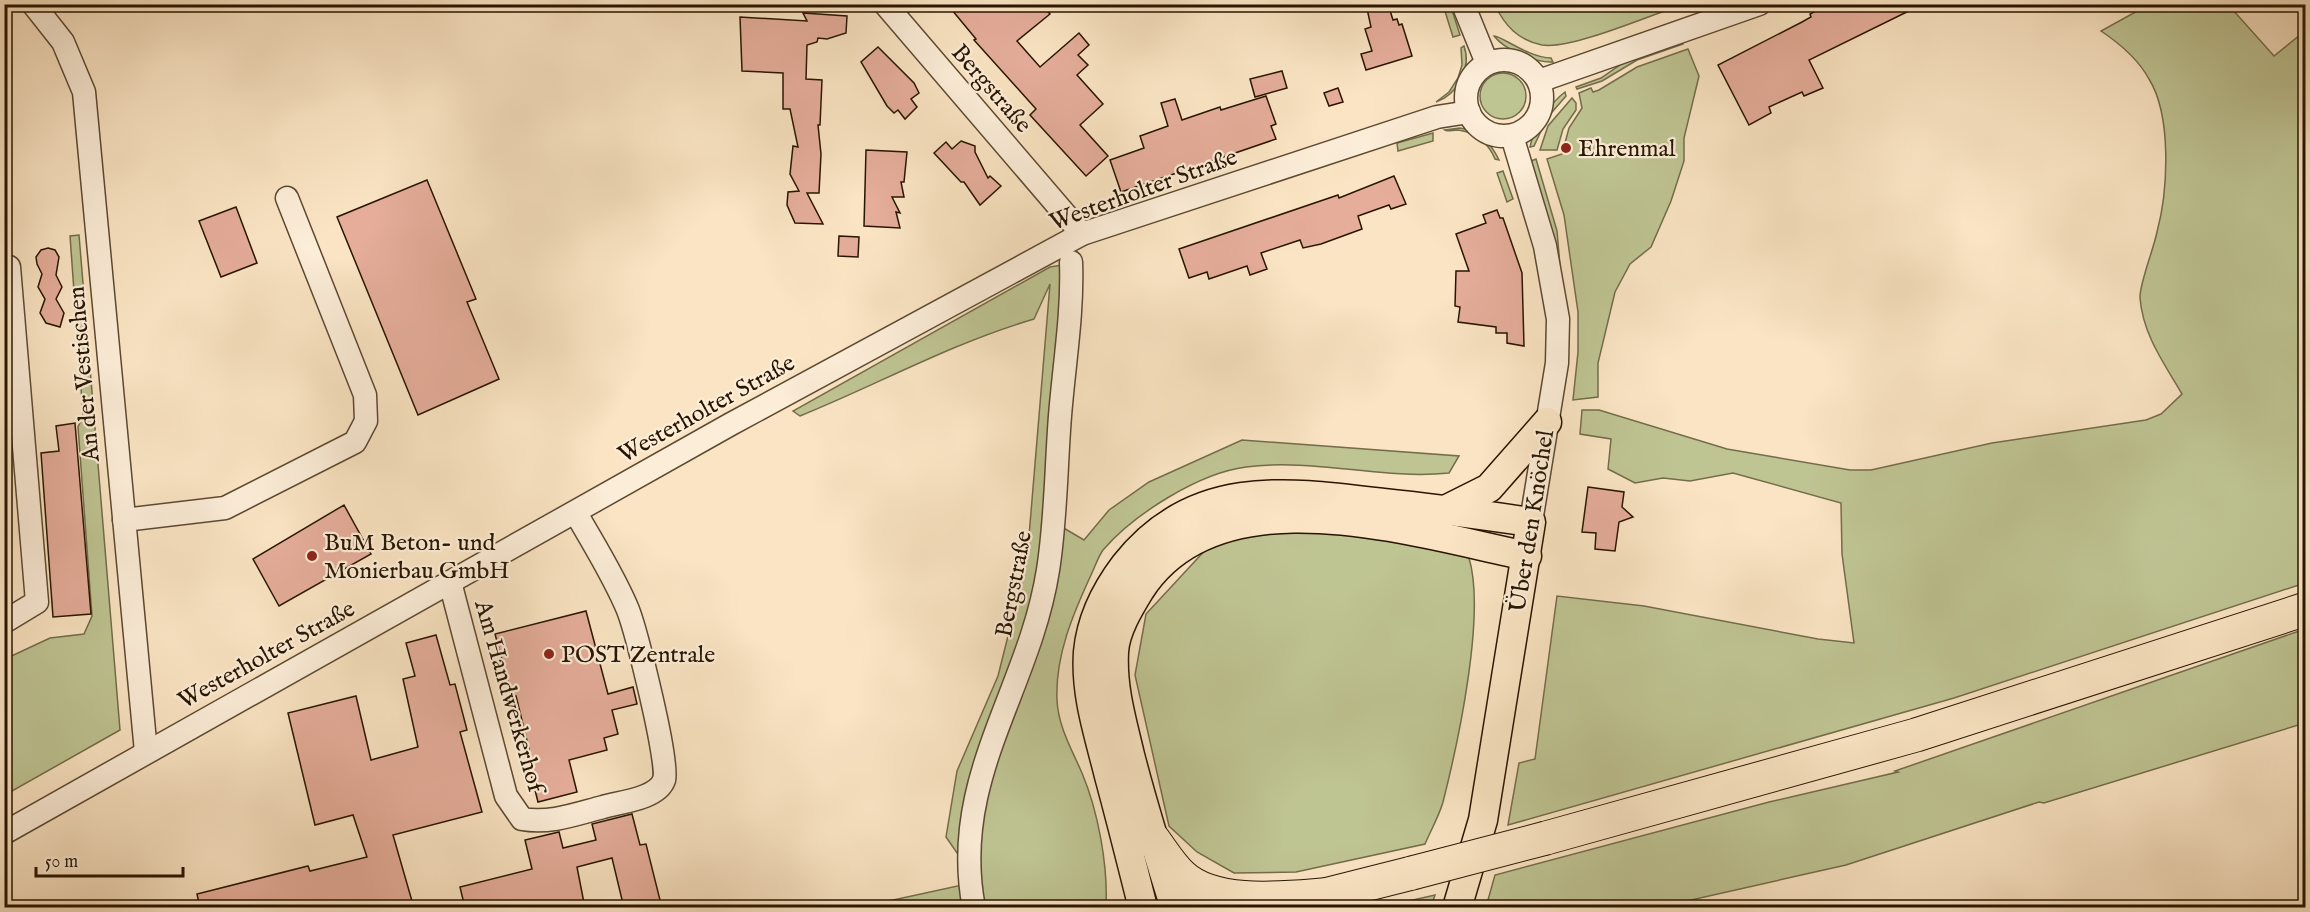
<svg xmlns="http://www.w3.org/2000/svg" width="2310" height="912" viewBox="0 0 2310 912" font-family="'IM FELL English',serif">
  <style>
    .green { fill: #bfc493; stroke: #746c4a; stroke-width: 1.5 }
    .building { fill: #e5ad9a; stroke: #281500; stroke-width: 1.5 }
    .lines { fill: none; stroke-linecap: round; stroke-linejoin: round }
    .minor-casing { stroke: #5c4931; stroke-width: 25 }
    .major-casing { stroke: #281500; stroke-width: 31 }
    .highway-casing { stroke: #281500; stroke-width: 35 }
    .minor { stroke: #fcedd8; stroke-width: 22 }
    .major { stroke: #fae4c3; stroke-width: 28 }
    .highway { stroke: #fae4c3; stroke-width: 33 }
    .highway-bridge-casing { stroke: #281500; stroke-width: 35; stroke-linecap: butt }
    .highway-bridge { stroke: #fae4c3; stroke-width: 33 }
    .poi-dot { fill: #8f2418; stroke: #fcedd8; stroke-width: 2 }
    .labels { text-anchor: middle; stroke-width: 4.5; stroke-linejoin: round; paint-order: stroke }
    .street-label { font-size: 24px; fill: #281500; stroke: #fcedd8 }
    .poi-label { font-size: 24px; fill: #281500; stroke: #fcedd8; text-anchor: start }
  </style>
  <rect width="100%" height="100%" fill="#fae4c3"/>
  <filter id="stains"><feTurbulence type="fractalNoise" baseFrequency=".00333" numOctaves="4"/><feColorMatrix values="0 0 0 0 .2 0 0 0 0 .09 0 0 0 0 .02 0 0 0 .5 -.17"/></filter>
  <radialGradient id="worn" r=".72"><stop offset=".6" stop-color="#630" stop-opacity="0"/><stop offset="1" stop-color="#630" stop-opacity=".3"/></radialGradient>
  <g class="green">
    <path d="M2236,4L2232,9L2274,56L2305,31V583L1954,698L1508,825L1519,763L1535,759L1557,596L1644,606L1818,639L1854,643L1842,554L1841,503L1733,473L1690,481L1663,478L1635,483L1608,469L1611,439L1580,434L1582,410H1599L1727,449L1850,470H1871L1992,443L2146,420L2161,414L2182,394C2164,363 2143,335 2140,298C2139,285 2154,248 2157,232C2168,191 2172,116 2149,79C2138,59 2119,43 2101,31L2148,5Z"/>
    <path d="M1495,5V4L1681,5C1651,15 1570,50 1542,45C1518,40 1505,26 1495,5Z"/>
    <polygon points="1451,7 1460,35 1453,37 1444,8"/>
    <path d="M1494,36C1500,35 1529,58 1551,58L1553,62C1536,63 1505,50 1494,36Z"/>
    <polygon points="1682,40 1683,44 1637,60 1602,81 1577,89 1576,87 1601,78 1623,63"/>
    <path d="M1464,46C1472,68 1457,95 1436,102L1449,92L1458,78L1462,65L1461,48Z"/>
    <polygon points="1688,49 1699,76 1684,138 1684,161 1671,201 1651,247 1630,264 1615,292 1598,363 1598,397 1573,400 1578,352 1578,312 1564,215 1547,159 1562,154 1569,128 1582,108 1579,93 1591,88 1593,92 1599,90 1637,67"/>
    <circle cx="1503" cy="96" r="23"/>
    <path d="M1565,92L1566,96L1547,118L1534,146L1530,147C1533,129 1550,103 1565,92Z"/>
    <polygon points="1572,98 1576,103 1576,110 1563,129 1557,150 1540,150 1548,126"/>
    <path d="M1460,128C1479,131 1491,143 1499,160L1495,159C1489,144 1476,132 1458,130C1452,130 1449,132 1445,130Z"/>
    <polygon points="1433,133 1433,141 1398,151 1397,143"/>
    <polygon points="1536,159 1557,231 1560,266 1531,161"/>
    <polygon points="1503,171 1513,199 1507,202 1497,173"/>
    <polygon points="79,235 120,730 5,795 5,659 50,638 84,634 92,616 78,427 83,416 70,236"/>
    <path d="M1082,262L1062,527L1084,540L1109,510L1149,482L1242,440L1459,456L1449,473C1382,480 1314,458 1246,467C1199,473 1134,514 1103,550C1098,557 1095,567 1091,575C1073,614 1055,656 1057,700C1058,726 1072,750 1082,773C1098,811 1108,865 1106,906L861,907L967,884L962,860L946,837L957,771L998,676L1027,560L1050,284L1034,319C952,343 879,384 800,416L793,411L1050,267Z"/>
    <path d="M1277,525L1425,541L1469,558C1486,614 1458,743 1443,802C1439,816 1431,830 1425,844L1296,872L1234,873L1197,852L1169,826L1135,675L1146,614L1210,545Z"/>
    <polygon points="2305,629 2305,723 2044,803 2039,802 1846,865 1660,907 1486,907 1495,875 1769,802 1898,772 1895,771"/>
    <polygon points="1435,895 1431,907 1382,907"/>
  </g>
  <g class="building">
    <polygon points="947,4 1041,4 1050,14 1017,41 1040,67 1079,33 1089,45 1078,55 1088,65 1077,75 1103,104 1080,125 1108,156 1086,176 1030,115 1036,109 974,40 976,39"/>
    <polygon points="1366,4 1388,4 1393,20 1397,19 1399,25 1402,24 1412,56 1366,70 1361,54 1372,51 1365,29 1371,27"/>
    <polygon points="1829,4 1923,4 1809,60 1823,88 1804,96 1802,92 1769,107 1771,113 1749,125 1718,65 1802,22 1811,17 1810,14"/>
    <polygon points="803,13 847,16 846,33 827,39 818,38 817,42 807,45 806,79 822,80 820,125 818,125 821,154 819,193 807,193 823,224 795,223 787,205 788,192 799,191 790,174 793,146 798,147 790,109 783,109 783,73 742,71 740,17 807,21"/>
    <polygon points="878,47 914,83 919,93 911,99 917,107 905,119 898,110 894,113 887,106 861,62"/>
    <polygon points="1282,71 1287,88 1255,97 1250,79"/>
    <polygon points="1338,88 1343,102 1329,106 1324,93"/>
    <polygon points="1266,96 1276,124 1271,126 1276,139 1121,192 1110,160 1144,148 1140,136 1168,126 1161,103 1175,99 1182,120 1220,107 1221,110"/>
    <polygon points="961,141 975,146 975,152 988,178 990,176 1001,186 980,205 964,182 961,182 934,153 946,142 952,149"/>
    <polygon points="866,150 907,152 904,182 901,182 904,197 892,197 900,213 896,212 900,228 864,226"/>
    <polygon points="1394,176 1406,204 1391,209 1389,205 1358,216 1362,229 1321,244 1303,248 1300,240 1261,253 1267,269 1250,275 1247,266 1209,279 1207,272 1189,278 1179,249 1338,195 1339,198"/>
    <polygon points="427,180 476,299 467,302 499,379 418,415 337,217"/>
    <polygon points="236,207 257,263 221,277 199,221"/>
    <polygon points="1497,210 1500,218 1503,218 1522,273 1524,346 1507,343 1507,333 1496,333 1496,327 1458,322 1460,307 1455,306 1456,271 1469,271 1456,234 1486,223 1483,215"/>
    <polygon points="839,236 859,237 858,257 838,256"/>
    <polygon points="48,248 55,250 59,257 56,275 62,287 56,299 64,313 60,327 46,323 40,313 45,299 38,287 42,274 37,264 36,257 41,250"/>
    <polygon points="75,423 91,614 53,617 41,453 59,451 56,426"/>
    <polygon points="1588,487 1624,492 1622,507 1633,517 1619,522 1615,551 1595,549 1596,533 1582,532"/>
    <polygon points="344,505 371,554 279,606 253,559"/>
    <polygon points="586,611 608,694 633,687 637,704 612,710 618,734 604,738 607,750 569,760 577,792 538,802 525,750 529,749 516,696 512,697 495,634"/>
    <polygon points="436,635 450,685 455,684 467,730 460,732 482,812 393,835 414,908 200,908 197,894 308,866 310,871 367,857 353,815 315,825 288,713 356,696 371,760 418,747 403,679 415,676 406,643"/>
    <polygon points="632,814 640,845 646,844 662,908 624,908 612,858 577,867 585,908 465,908 460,887 532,869 525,840 559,832 563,848 596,840 592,824"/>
  </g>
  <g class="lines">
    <defs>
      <g id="minor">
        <polyline points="33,4 63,42 84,92 146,752"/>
        <polyline points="885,4 1082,234"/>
        <polyline points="1463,4 1487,63"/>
        <circle cx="1504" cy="98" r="38"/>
        <polyline points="1539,81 1759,4"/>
        <polyline points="1512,136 1545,246 1558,319 1557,363 1531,522"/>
        <polyline points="4,267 9,267 37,602 4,622"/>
        <polyline points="124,520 225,508 355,442 366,421 365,395 287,198"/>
        <path d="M450,582L506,796L522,819C550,824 576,814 603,807C620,802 657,799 664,780C670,764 636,631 628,610C614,576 594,545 576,513"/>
        <polyline points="4,833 731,424 1082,234 1437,117 1469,112"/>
        <path d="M974,908C949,779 1029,691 1048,570C1056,520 1056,467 1060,416C1064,365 1073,313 1071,262"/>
      </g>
      <g id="major">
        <polyline points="1445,510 1489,488 1547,422"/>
        <path d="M1143,908C1132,864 1121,820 1109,776C1099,735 1085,695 1088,652C1091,620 1106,590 1125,565C1193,478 1286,491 1383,503C1432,508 1482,515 1531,522L1483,820L1457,908"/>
        <path d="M1175,908C1159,857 1143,806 1130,755C1122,721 1112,688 1114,652C1115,631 1129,608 1140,590C1218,469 1414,533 1527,556"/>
      </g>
      <g id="highway">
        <polyline points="1546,838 1916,735 2306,609"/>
        <path d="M1153,839C1162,851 1171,866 1182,876C1214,906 1283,898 1323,895"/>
        <polyline points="1301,901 1412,873"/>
      </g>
    </defs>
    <use href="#minor" class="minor-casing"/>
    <use href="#major" class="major-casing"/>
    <use href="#highway" class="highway-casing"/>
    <use href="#minor" class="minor"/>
    <use href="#major" class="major"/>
    <use href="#highway" class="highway"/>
    <defs>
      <polyline id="highway-bridge" points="1412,873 1546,838"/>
    </defs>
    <use href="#highway-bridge" class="highway-bridge-casing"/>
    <use href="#highway-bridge" class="highway-bridge"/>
  </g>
  <g class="poi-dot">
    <circle cx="1566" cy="148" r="6"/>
    <circle cx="312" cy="556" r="6"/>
    <circle cx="549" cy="654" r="6"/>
  </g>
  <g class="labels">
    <g class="street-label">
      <text transform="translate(992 88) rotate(49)" y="8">Bergstraße</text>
      <text transform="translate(1143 189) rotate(-20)" y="8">Westerholter Straße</text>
      <text transform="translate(83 374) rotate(-95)" y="8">An der Vestischen</text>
      <text transform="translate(706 408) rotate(-29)" y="8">Westerholter Straße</text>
      <text transform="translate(1531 521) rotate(-81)" y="8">Über den Knöchel</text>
      <text transform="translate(1013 584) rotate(-79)" y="8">Bergstraße</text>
      <text transform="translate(266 654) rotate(-29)" y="8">Westerholter Straße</text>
      <text transform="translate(510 696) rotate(74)" y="8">Am Handwerkerhof</text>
    </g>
    <g class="poi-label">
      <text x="1578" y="156">Ehrenmal</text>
      <text x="324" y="550">BuM Beton- und<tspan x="324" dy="28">Monierbau GmbH</tspan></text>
      <text x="561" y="662">POST Zentrale</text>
    </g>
  </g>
  <rect width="2310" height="912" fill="none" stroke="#fae4c3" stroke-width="24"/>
  <rect x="6" y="6" width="2298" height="900" fill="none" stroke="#281500" stroke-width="3"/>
  <rect x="12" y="12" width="2286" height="888" fill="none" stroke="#281500" stroke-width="1.5"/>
  <path d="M36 867v9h147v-9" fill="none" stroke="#281500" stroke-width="3"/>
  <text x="45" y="867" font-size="18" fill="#281500" stroke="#fcedd8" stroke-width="4.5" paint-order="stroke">50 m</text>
  <rect width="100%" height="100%" filter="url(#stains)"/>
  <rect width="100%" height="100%" fill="url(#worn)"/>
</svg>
